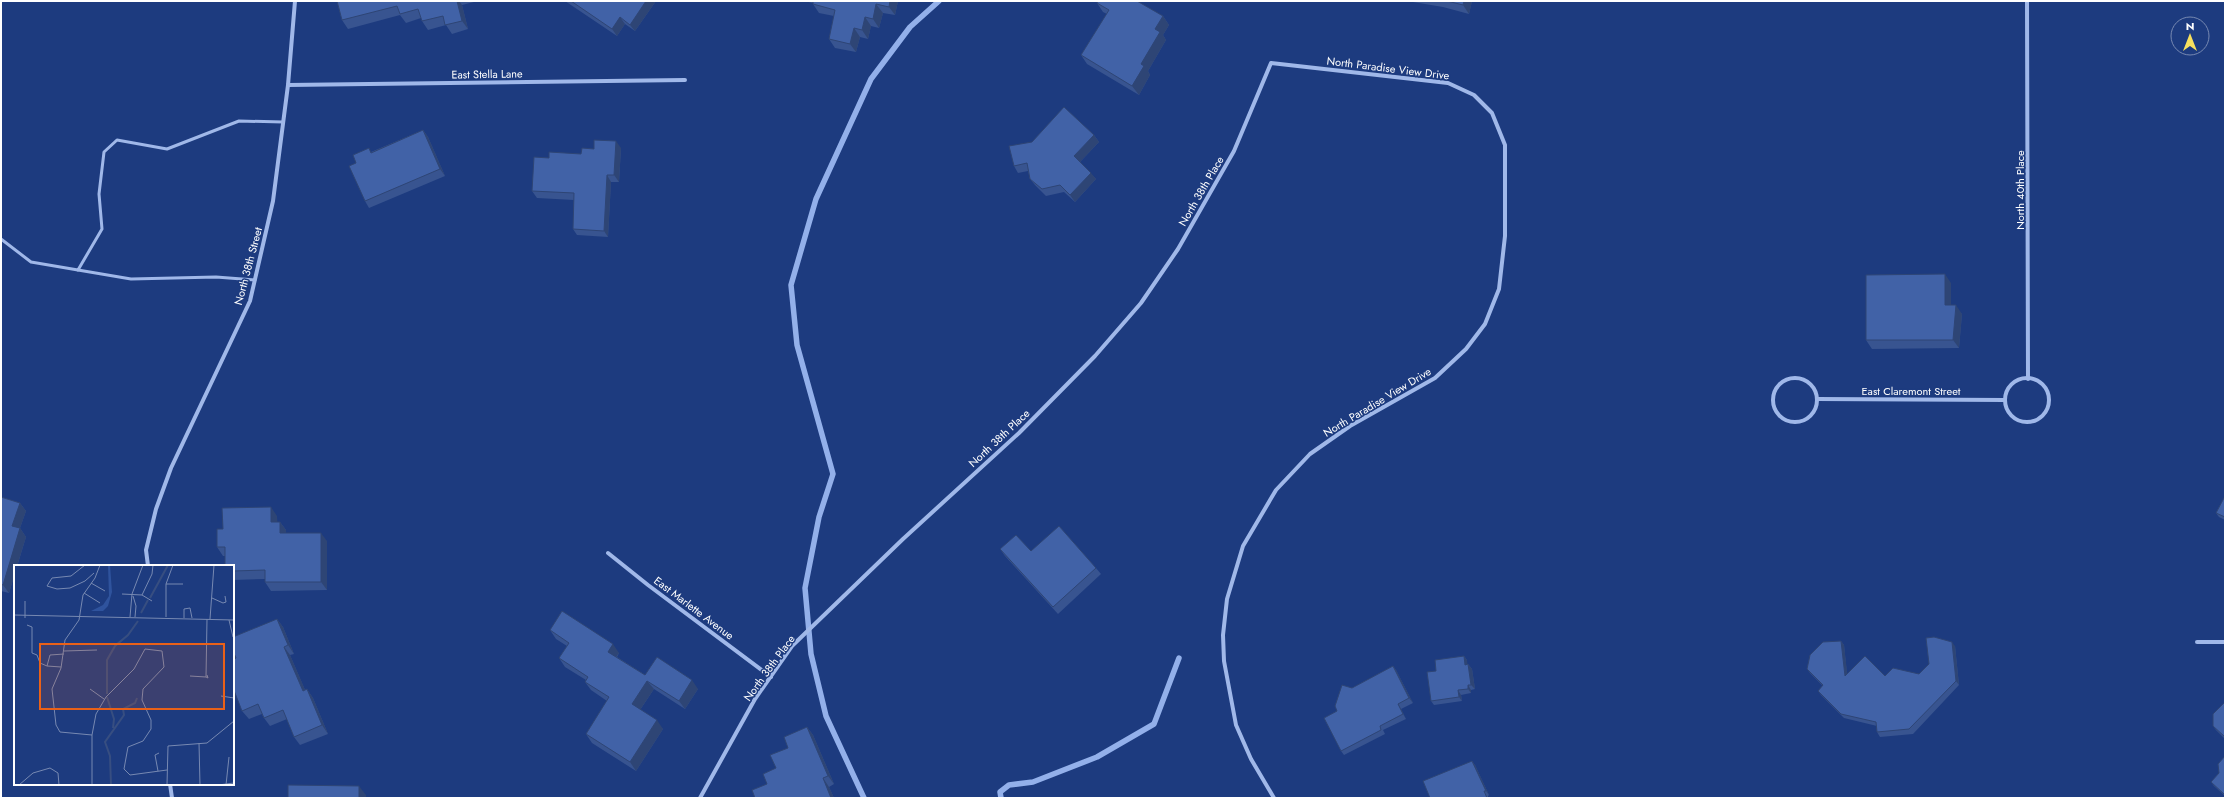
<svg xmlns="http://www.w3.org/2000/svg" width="2226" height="799" viewBox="0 0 2226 799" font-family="Jost,sans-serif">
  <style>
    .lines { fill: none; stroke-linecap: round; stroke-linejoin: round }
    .stream { stroke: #93b0ea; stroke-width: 5.5 }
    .lane { stroke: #a0b8e9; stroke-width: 3 }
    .street { stroke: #a0b8e9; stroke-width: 4 }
    .wall { fill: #385490 }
    .shaded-wall { fill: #2e4575 }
    .building { fill: #4162a7; stroke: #2e4575 }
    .labels { text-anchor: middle; stroke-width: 3; stroke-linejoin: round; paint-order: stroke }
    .street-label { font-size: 11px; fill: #fff; stroke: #1d3b7f }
    .inset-river { fill: none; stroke: #374e81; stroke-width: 2 }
    .inset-road { fill: none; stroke: #7789b2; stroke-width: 1 }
    .view { fill: #e96118; fill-opacity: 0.15; stroke: #e96118; stroke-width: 2 }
    .inset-edge { fill: none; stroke: #fff; stroke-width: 2 }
  </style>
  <rect width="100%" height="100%" fill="#1d3b7f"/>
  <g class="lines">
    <g class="stream">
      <polyline points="864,798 826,716 811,654 805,588 819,517 833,474 797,345 791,285 816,199 871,79 910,27 939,1"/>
      <polyline points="1001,798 1000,792 1009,785 1033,782 1097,757 1154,724 1179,658"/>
    </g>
    <g class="lane">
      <polyline points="1,239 31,262 78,270 102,229 99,194 104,152 117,140 167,149 239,121 283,122"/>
      <polyline points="78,270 131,279 216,277 255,280"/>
    </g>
    <g class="street">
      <polyline points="2027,1 2028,379"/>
      <polyline points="288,85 685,80"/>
      <circle cx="2027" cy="400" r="22"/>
      <circle cx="1795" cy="400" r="22"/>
      <polyline points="1817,399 2005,400"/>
      <polyline points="608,553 648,585 771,677"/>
      <polyline points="148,566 146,550 156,509 171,468 250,301 273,201 288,85 295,1"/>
      <polyline points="2197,642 2225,642"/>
      <polyline points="170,784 172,798"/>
      <polyline points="700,798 755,699 792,646 903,539 1019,433 1095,356 1141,303 1178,249 1234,151 1271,63 1448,83 1474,95 1492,113 1505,145 1505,236 1499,289 1485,324 1466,349 1435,378 1350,426 1310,454 1276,490 1243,546 1227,599 1223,635 1224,661 1236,725 1251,759 1274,798"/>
    </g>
  </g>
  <g class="wall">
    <polygon points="337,1 473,1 474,2 462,5 468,29 452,34 446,25 428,30 422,21 421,18 406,23 400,15 348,29 342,20"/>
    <polygon points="565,1 656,1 635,31 625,24 617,36"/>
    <polygon points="804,1 898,1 895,15 883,13 879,28 871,26 868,39 860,37 856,52 835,48 829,39 834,16 819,13 813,4 813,3"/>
    <polygon points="1407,1 1472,1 1469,14 1443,7"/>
    <polygon points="1097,3 1163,16 1169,25 1163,35 1166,40 1148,71 1150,75 1139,95 1087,64 1081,55 1107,14 1103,12"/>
    <polygon points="423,130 428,137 445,176 369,208 365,201 356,163 371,152"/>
    <polygon points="1094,135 1099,142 1080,162 1096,179 1075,202 1064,192 1046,196 1035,185 1030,179 1028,171 1018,173 1014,166"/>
    <polygon points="621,148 619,182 611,182 608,237 577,235 573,229 574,200 537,198 532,191 549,158 581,154 594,149"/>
    <polygon points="1951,283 1951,305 1962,314 1959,348 1872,349 1866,340"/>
    <polygon points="2225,496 2225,520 2219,517 2216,513"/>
    <polygon points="1,497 20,503 26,511 20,528 26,537 9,593 1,591"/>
    <polygon points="277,516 277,522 280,522 286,530 286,533 327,541 327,590 271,591 265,582 265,579 233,580 233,566 225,556 223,556 217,547 223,529"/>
    <polygon points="1000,549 1031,551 1096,568 1101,574 1058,614 1005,556"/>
    <polygon points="277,619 283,627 294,654 290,655 305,690 307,689 313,698 328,734 300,745 294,737 287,719 270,726 264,718 262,714 249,719 242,711 236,658"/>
    <polygon points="550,630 619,653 617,657 645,675 698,689 685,709 654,689 640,710 663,729 636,771 592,743 586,734 607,701 591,690 585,682 586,680 565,667 559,658 567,646 556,639"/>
    <polygon points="1841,641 1844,645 1847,674 1885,676 1919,674 1955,646 1959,685 1913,734 1880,737 1877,732 1877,726 1844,718 1821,695 1818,691 1823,686 1810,673 1807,669"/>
    <polygon points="1464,656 1467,660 1467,665 1468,664 1472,669 1475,689 1471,690 1471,693 1461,695 1462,701 1434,705 1431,701 1436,671"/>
    <polygon points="1393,666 1396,670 1413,703 1401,709 1406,719 1383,730 1385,734 1344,755 1341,751 1337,711 1352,688"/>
    <polygon points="2225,702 2225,739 2216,730 2213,726"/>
    <polygon points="807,727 813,735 834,784 829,787 834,798 755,798 767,784 788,748"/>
    <polygon points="2225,756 2225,796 2214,786 2211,782 2219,773"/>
    <polygon points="1472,761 1475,765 1489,795 1488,796 1488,798 1430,798"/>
  </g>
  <g class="shaded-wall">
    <polygon points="457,1 459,1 462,5 468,29 462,21"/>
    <polygon points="646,1 656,1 635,31 630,25"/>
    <polygon points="890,1 898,1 895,15 889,7"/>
    <polygon points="1464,1 1472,1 1469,14 1463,5"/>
    <polygon points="876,4 883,13 879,28 873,19"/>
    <polygon points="1163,16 1169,25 1163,35 1166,40 1148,71 1150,75 1139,95 1132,86 1141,64 1155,29"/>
    <polygon points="620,17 625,24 617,36 612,29"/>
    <polygon points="865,17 871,26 868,39 862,30"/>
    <polygon points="854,28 860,37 856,52 850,44"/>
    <polygon points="423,130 428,137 445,176 440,169"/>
    <polygon points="1094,135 1099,142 1079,163 1074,156"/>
    <polygon points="616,141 621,148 619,182 614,175"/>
    <polygon points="1091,173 1096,179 1075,202 1070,195"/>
    <polygon points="607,175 611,182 608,237 604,231"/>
    <polygon points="1945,274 1951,283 1951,314 1945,305"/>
    <polygon points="1956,305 1962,314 1959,348 1953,340"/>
    <polygon points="20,503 26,511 20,528 26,537 17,566 15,566 15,573 9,593 3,585 12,526"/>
    <polygon points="271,507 277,516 278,531 271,522"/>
    <polygon points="280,522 286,530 286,542 280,533"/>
    <polygon points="321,533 327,541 327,590 321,582"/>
    <polygon points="277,619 283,627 294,654 288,645"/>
    <polygon points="1841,641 1844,645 1848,680 1845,676"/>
    <polygon points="1952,642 1955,646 1959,685 1956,681"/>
    <polygon points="613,644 619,653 614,660 608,652"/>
    <polygon points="284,647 290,655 309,699 303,691"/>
    <polygon points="1464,656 1467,660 1468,670 1465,665"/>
    <polygon points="1468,664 1472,669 1475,689 1471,685"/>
    <polygon points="1393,666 1396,670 1413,703 1409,698"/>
    <polygon points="692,680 698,689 685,709 679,701"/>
    <polygon points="647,681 654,689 638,713 632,704"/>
    <polygon points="1468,685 1471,690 1471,693 1468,689"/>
    <polygon points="307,689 313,698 328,734 322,725"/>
    <polygon points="1458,690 1461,695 1462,701 1459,697"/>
    <polygon points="1398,704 1401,709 1406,719 1403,714"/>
    <polygon points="657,720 663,729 636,771 630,762"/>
    <polygon points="807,727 813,735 834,784 828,776"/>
    <polygon points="1472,761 1475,765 1489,795 1486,791"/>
    <polygon points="823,778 829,787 834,798 831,798"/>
    <polygon points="359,786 366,795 366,798 359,798"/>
  </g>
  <g class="building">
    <polygon points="337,1 457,1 462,21 445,25 443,16 422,21 418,9 400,14 397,6 342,20"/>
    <polygon points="571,1 646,1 630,25 620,17 612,29"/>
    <polygon points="813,1 890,1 889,7 876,4 873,19 865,17 862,30 854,28 850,44 829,39 835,10 813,4"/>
    <polygon points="1098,1 1137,1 1163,16 1155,29 1160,32 1141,64 1144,66 1132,86 1081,55 1109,10 1097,3"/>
    <polygon points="1447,1 1464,1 1463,5"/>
    <polygon points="1064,107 1094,135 1074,156 1091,173 1070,195 1060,185 1042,189 1030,179 1027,163 1014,166 1009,146 1032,142"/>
    <polygon points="423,130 440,169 365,201 349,166 356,163 353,155 369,148 371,153"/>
    <polygon points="594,140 616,141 614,175 607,175 604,231 573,229 574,193 532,191 534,157 549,158 549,152 581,154 582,148 594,149"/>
    <polygon points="1945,274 1945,305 1956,305 1953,340 1866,340 1866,275"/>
    <polygon points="2225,496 2225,517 2216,513"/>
    <polygon points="1,497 20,503 12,526 20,528 3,585 1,584"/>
    <polygon points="271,507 271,522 280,522 280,533 321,533 321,582 265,582 265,570 233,571 233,566 225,566 225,547 217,547 217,529 223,529 222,508"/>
    <polygon points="1059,526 1096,568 1053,607 1000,549 1016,535 1031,551"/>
    <polygon points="562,611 613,644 608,652 645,675 657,657 692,680 679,701 647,681 632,704 657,720 630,762 586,734 609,697 585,682 588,677 559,658 569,643 550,630"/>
    <polygon points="277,619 288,645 284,647 303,691 307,689 322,725 294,737 283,710 264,718 258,704 242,711 233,688 233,660 236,658 233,651 233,637"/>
    <polygon points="1934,637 1952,642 1956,681 1909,729 1877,732 1876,722 1841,714 1818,691 1823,685 1807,669 1810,655 1823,642 1841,641 1845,676 1865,656 1885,676 1893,668 1919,674 1929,664 1926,638"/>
    <polygon points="1464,656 1465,665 1468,664 1471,685 1468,685 1468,689 1458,690 1459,697 1431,701 1427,672 1436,671 1435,660"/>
    <polygon points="1393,666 1409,698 1398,704 1403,714 1380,726 1381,730 1341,751 1324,718 1337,711 1335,706 1342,685 1352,688"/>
    <polygon points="2225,702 2225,737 2213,726 2213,714"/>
    <polygon points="807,727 828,776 823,778 831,798 755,798 752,790 767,784 763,774 776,768 770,755 788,748 784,737"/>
    <polygon points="2225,756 2225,795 2211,782 2219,773 2218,764"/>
    <polygon points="1472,761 1486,791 1484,791 1487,798 1430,798 1423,781"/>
    <polygon points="288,785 359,786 359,798 288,798"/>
  </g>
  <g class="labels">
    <g class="street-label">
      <text transform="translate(1388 68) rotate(7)" y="4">North Paradise View Drive</text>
      <text transform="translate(487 74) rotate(-1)" y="4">East Stella Lane</text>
      <text transform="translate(2020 190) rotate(-90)" y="4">North 40th Place</text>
      <text transform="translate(1201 191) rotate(-60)" y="4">North 38th Place</text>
      <text transform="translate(248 266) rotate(-75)" y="4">North 38th Street</text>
      <text x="1911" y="395">East Claremont Street</text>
      <text transform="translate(1377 402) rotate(-31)" y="4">North Paradise View Drive</text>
      <text transform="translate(999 438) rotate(-43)" y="4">North 38th Place</text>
      <text transform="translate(694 608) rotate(37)" y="4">East Marlette Avenue</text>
      <text transform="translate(769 668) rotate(-54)" y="4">North 38th Place</text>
    </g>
  </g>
  <g transform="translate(14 565)">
    <rect width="220" height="220" fill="#1d3b7f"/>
    <path d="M94,0H96L98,27L94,41L89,46H77L89,40L95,31Z" fill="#2f539d"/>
    <path class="inset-river" d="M136,33L154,0M127,48L134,35M93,129V95L101,81L114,70L124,56M93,132L100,154L99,163M97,220L96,191L91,177L110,150L109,144L121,138L123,133"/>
    <path class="inset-road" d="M71,0L57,11L38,13L33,21L43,24L56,23L71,16L80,8M77,18L91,26M152,19H169M70,28L86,38M108,29L128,30L138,36M128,30L138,9L139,0M119,31L122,41L121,52M198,33L209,38L212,37L211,31M0,50L220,55M116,52L118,29L129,0M152,52V19L159,0M11,53V36M170,53V44L176,43L178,53M193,54L192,112L194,113L193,110M196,54L200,0M215,55L219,72M13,60L18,62V88L23,90L26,98L33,101L36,90L50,89M50,86L83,85M33,101L47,102M176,111L192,112M76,124L90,134M207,131L220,133M78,170L46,167L42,160L38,124L47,103L51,75L65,55L69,30L81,13L86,0M185,178L186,220M144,206L141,190L145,188M5,220L19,208L36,203L44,208L45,220M78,220V170L82,149L92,132L120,104L131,84L148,86L150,102L129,124L128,135L137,155V164L129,176L114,182L110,204L116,210L153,205M153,220L154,181L193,178L220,156M204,220L220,218M212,220L215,192"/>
    <path class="view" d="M26,79H210V144H26Z"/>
    <rect width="220" height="220" class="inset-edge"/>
  </g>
  <rect width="2226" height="799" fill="none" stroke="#ffffff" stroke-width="4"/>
  <g transform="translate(2190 36)"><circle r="19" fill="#1d3b7f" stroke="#7789b2"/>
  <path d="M0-3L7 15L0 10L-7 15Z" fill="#f8e05e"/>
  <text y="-6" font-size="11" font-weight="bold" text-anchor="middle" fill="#ffffff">N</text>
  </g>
</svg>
